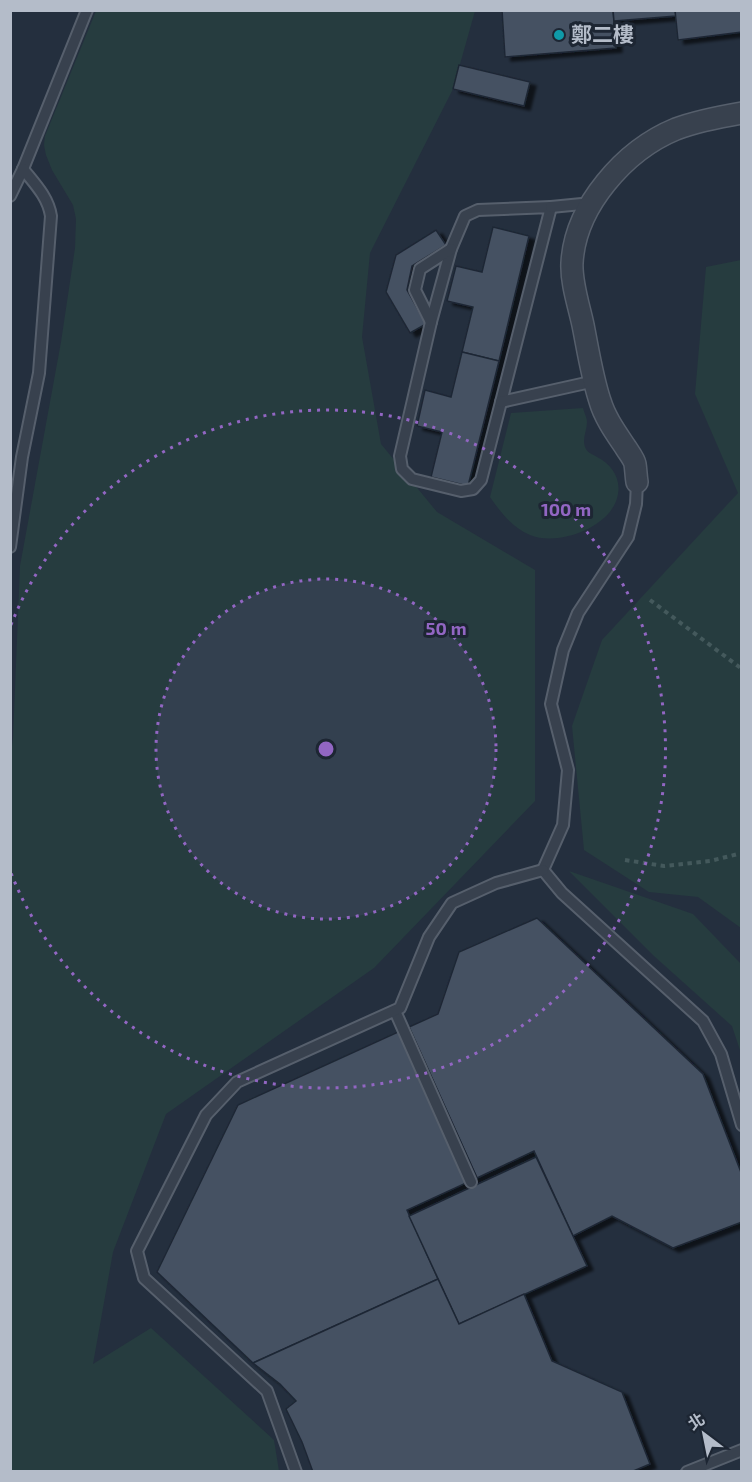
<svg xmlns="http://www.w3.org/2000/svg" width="752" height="1482" viewBox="0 0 752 1482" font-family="'Exo 2','Noto Sans TC',sans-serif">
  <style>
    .green { fill: #263c3f }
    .building { fill: #455162; stroke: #1f2835; stroke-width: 1.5; filter: url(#shadow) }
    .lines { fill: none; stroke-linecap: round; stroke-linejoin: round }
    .service-casing { stroke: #565f6c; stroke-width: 14 }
    .minor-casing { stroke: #565f6c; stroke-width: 24 }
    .path { stroke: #44595c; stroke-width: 4; stroke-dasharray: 4.5 4.5; stroke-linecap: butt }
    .service { stroke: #38414e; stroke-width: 10 }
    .minor { stroke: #38414e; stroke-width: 21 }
    .ring { fill: none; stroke: #9266c3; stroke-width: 3; stroke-dasharray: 3 6 }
    .culture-dot { fill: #0f9aa8; stroke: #1d2633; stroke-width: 2 }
    .labels { text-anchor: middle; stroke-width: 6; stroke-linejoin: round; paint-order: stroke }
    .poi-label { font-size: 21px; font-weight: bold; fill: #b4bcc9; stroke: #1d2633; text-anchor: start }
    .centre { fill: #9266c3; stroke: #1d2633; stroke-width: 3 }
    .ring-label { font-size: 18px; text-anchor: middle; font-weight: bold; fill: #9266c3; stroke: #1d2633; stroke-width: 6; stroke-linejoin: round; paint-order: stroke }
  </style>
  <defs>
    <filter id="shadow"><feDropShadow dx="6" dy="4" stdDeviation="1.5" flood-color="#0009"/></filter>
  </defs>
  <rect width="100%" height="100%" fill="#242f3e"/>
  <g class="green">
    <polygon points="96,11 475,11 453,89 370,253 362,337 381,444 437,512 535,570 535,801 374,968 166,1114 113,1252 93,1364 151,1328 274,1440 279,1471 11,1472 11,753 13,738 20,566 61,342 75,248 76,219 73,205 52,170 46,155 44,145 45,136"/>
    <polygon points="741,260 742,260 741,928 698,897 649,892 584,850 572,726 602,640 738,493 695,394 706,267"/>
    <path d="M583,408C584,413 587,417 587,422C587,431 581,440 586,449C589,454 593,454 597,457C611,464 621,478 618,494C613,527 558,547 530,535C512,527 501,513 490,497L511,413Z"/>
    <polygon points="569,871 693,914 741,964 741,1053 732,1026 654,956"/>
  </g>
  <g class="building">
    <polygon points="502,10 613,10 616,48 505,57"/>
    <polygon points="613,10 675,10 676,16 614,21"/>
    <polygon points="675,10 742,10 742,32 678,40"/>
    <polygon points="459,65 530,82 524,106 453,89"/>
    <polygon points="493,227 529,236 499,361 462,352 473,307 447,301 456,266 482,272"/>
    <polygon points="436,230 446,245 412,266 407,290 426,324 410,333 386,292 396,255"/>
    <polygon points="462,352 499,361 468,486 431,477 442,432 417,426 425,390 451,397"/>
    <polygon points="537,918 703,1074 742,1175 742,1222 673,1248 612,1216 573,1236 534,1151 477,1178 409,1027 438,1014 459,952"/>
    <polygon points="409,1027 477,1178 407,1210 438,1279 253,1363 157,1272 238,1105"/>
    <polygon points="536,1157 587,1266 459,1324 409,1216"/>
    <polygon points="438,1279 459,1324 524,1294 552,1361 622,1392 650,1464 631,1472 313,1472 302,1442 286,1409 296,1401 280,1384 253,1363"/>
  </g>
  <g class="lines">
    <defs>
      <g id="service">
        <polyline points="10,196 23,169 87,10"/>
        <polygon points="551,207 481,480 473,489 461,491 412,479 402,469 400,456 431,322 451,249 465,216 478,210"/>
        <polyline points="551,207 592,203"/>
        <polyline points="431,322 415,290 420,269 451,249"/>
        <polyline points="501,402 595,381"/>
        <path d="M10,547L22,457L39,373L51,216C48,197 35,184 23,169"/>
        <polyline points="543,870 563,825 568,770 551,704 563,650 578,613 628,537 636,504 637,482"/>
        <polyline points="543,870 562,893 703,1021 721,1054 742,1125"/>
        <polyline points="395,1011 471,1182"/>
        <polyline points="296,1472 267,1391 144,1278 137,1251 206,1115 237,1082 400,1008 429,937 452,903 496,883 543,870"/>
        <polyline points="687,1472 742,1450"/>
      </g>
      <path id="minor" d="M637,482C636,476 636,470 635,464C634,459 629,453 626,448C616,433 605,418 600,401C592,377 588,350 583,325C579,306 571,283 572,263C575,206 625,150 676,129C697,121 719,117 742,113"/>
    </defs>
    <use href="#service" class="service-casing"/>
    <use href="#minor" class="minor-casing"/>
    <g class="path">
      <polyline points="650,600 742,669"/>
      <polyline points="625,860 664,866 710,861 742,853"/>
    </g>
    <use href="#service" class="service"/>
    <use href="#minor" class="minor"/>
  </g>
  <circle cx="326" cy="749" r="170" fill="#9266c3" fill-opacity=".12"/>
  <g class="ring">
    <circle cx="326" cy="749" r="170"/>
    <path d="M11 625A339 339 0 1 1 11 873"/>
  </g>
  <circle class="culture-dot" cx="559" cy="35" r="6"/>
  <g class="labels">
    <g class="poi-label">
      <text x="571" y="42">鄭二樓</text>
    </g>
  </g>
  <circle cx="326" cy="749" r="9" class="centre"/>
  <g class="ring-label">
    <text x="566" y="516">100 m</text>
    <text x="446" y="635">50 m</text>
  </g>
  <rect width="752" height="1482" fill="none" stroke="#b4bcc9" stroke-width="24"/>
  <g transform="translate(704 1434) rotate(328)" stroke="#1d2633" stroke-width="4.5" paint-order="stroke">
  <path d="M0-4.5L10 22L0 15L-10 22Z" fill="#b4bcc9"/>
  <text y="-9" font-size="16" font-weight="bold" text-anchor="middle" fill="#b4bcc9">北</text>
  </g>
</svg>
